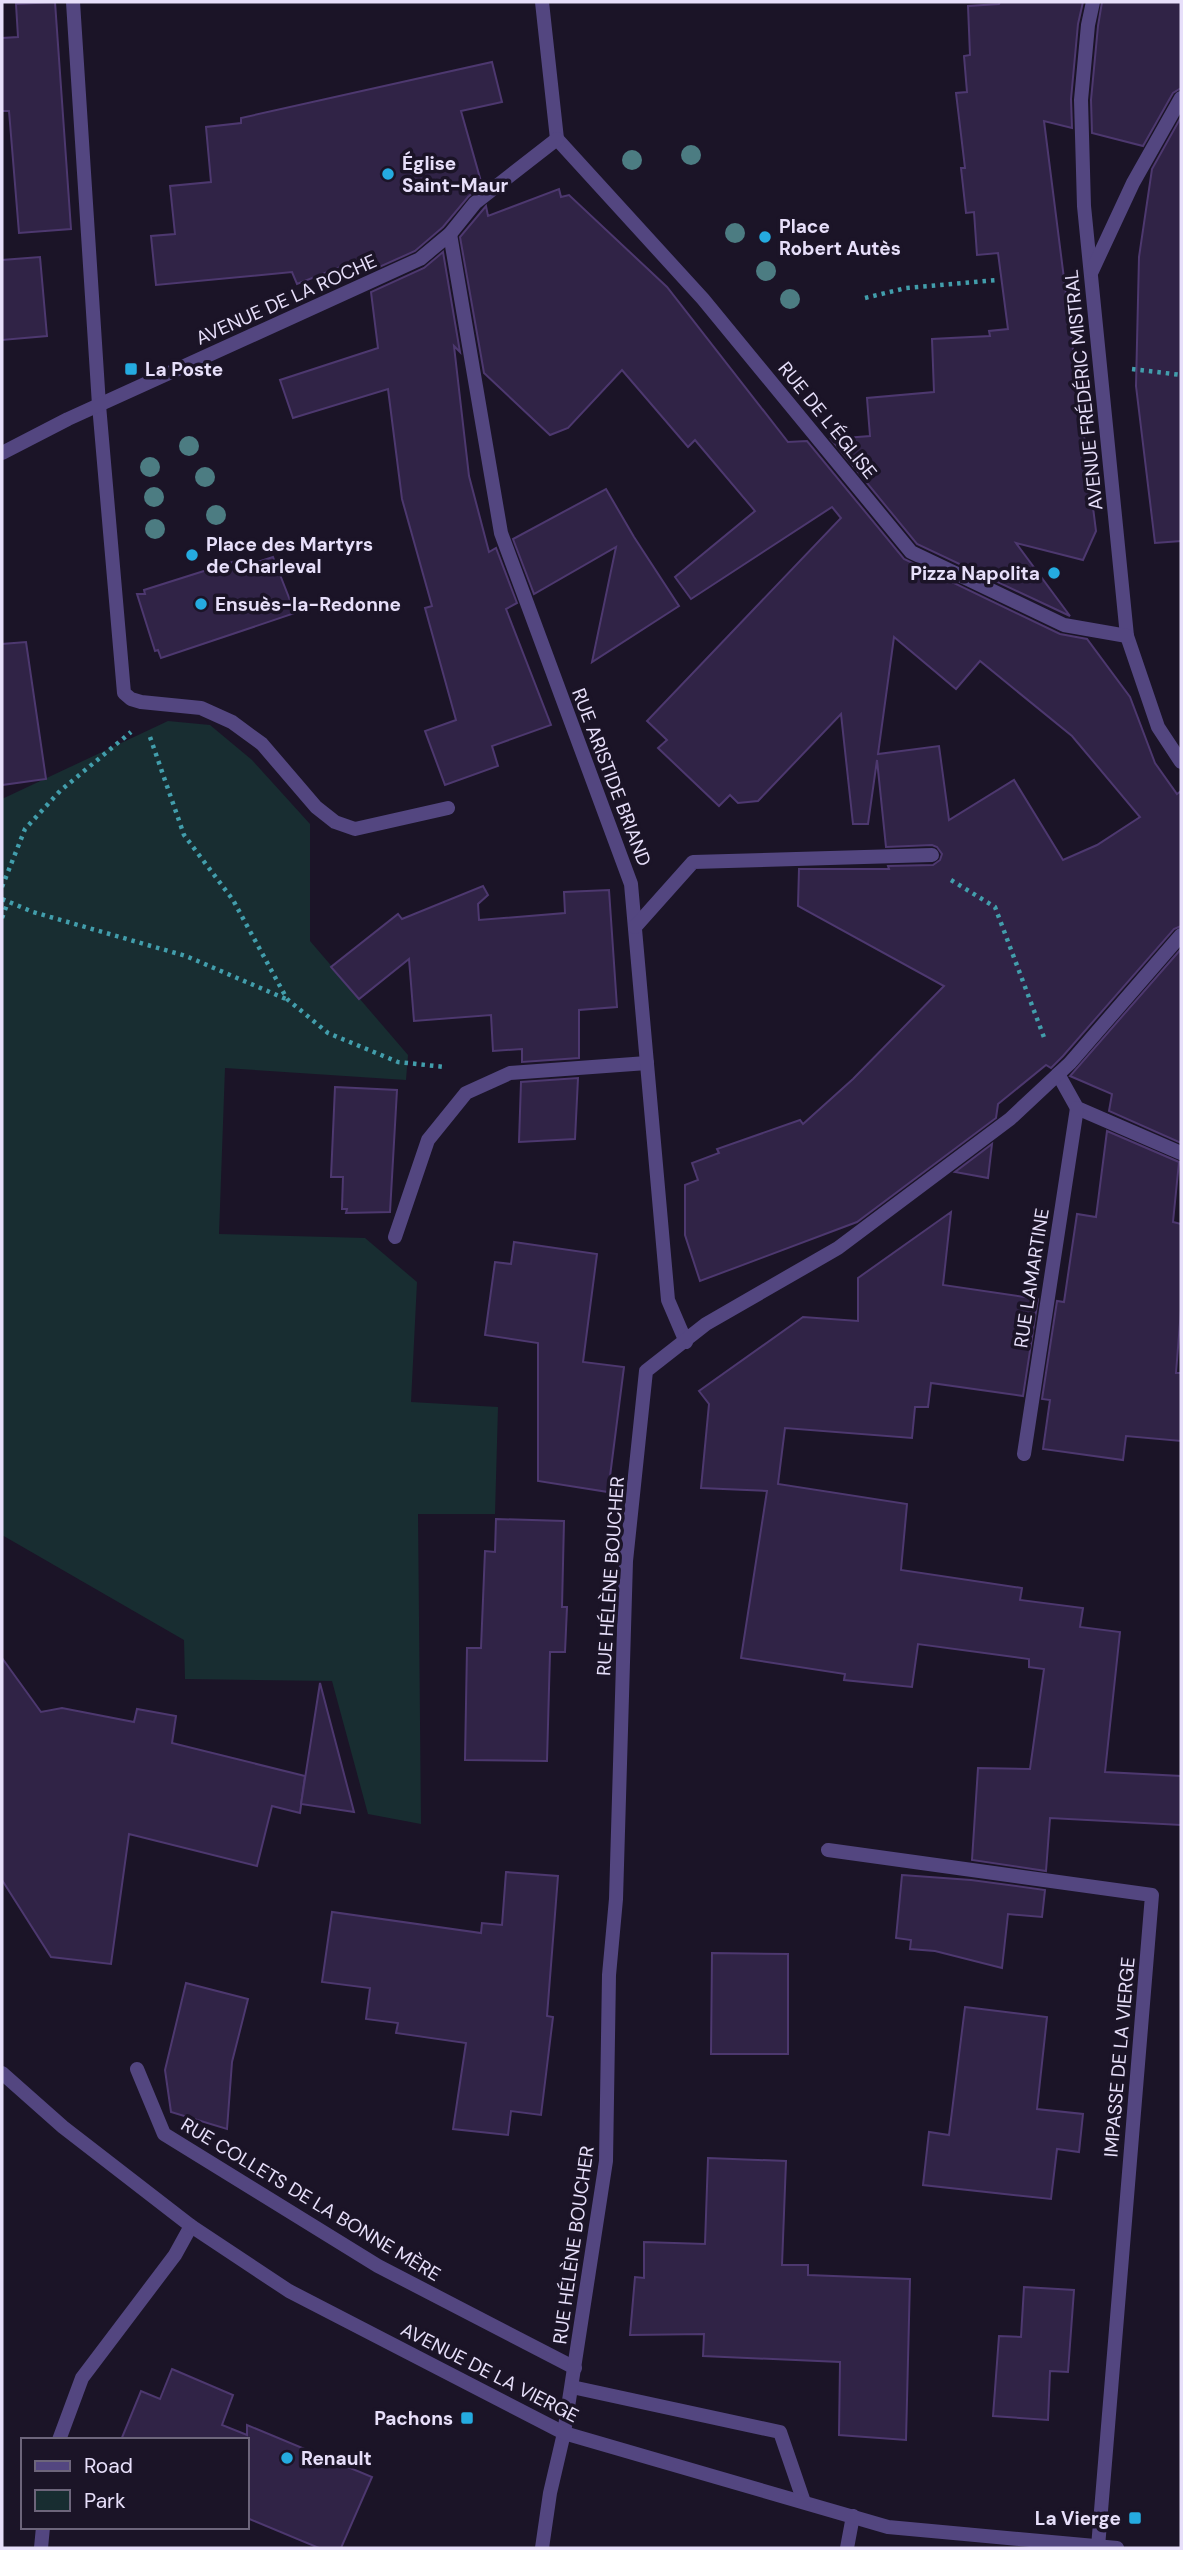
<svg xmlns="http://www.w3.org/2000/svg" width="1183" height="2550" viewBox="0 0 1183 2550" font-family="'DM Sans',sans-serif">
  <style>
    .green { fill: #182d31 }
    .building { fill: #302346; stroke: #4d386f; stroke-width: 2; fill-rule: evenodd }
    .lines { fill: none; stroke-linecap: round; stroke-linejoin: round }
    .path { stroke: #429eac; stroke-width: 4.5; stroke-dasharray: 3.5 5; stroke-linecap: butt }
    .service { stroke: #534680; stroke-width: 14 }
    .minor { stroke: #534680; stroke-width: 14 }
    .tertiary { stroke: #534680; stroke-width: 14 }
    .tree { fill: #4c7c82 }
    .poi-dot { fill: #25abe0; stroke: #1b1427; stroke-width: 2.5 }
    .labels { text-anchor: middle; stroke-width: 7; stroke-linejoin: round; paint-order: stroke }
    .poi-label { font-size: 19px; font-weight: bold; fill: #e7dffa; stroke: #1b1427; text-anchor: start }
    .street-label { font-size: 19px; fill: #e7dffa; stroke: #1b1427 }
  </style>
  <rect width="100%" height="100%" fill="#1b1427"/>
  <polygon class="green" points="168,721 210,725 252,760 310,824 310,941 408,1055 406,1080 225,1068 219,1234 365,1238 417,1282 411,1402 498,1407 495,1514 418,1514 421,1824 368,1814 332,1681 185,1679 184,1640 2,1535 2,799"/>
  <g class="building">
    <polygon points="55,2 71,229 19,233 9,111 2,111 2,38 18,37 16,4"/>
    <polygon points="1000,2 1083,2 1078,24 1071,99 1072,128 1044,121 1096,531 1083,560 1016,543 1070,616 917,544 831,439 870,436 867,398 934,392 932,339 990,336 989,331 1008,329 998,253 977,255 974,212 966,213 961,168 965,168 956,93 967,92 964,56 970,55 968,6 999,4"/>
    <polygon points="1102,2 1181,2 1181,88 1173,93 1143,146 1092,133 1091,100 1098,26"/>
    <polygon points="492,62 502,102 461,111 482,185 468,197 443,227 415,251 368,272 366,257 297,284 292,272 156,285 151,236 175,234 170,186 211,182 206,127 241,123 241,118"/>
    <polygon points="1181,117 1181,541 1155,543 1136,386 1139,257 1152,169"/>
    <path d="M559,189L561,197L569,195L667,287L788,442L807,441L904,559L1060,634L1087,639L1130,697L1155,763L1177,794L1181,791V926L1174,929L1063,1056L1051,1068L1046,1065L998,1104L996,1118L857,1222L700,1281L685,1235V1185L698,1180L692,1163L719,1153L717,1149L800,1120L803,1124L853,1079L944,986L798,906L799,869H889L888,866L933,865L940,860L942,854L937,847L932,845L886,847L877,760L868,824H853L841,714L758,801L738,803L730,795L719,806L658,748L667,740L647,721L841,518L832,507L691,599L675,577L755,511L695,440L688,447L622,370L568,428L550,435L484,373L460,237L486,206L488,216ZM894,637L956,689L980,661L1072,736L1140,817L1097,845L1063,860L1014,780L949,820L939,746L878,754Z"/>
    <polygon points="443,252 460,352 454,346 469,476 489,552 496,548 517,603 506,609 551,725 492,746 498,766 445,785 425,731 456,720 425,608 432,606 402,499 388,389 293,418 280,380 378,348 371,292 424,268"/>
    <polygon points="40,257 47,336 2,340 2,260"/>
    <polygon points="606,489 634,537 679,606 592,662 616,547 534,594 513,539"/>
    <polygon points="273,557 295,613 161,658 158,650 155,651 137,594 145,594 144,590 245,558 248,565"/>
    <polygon points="26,642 46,779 2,785 2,644"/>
    <polygon points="483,886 488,895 478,904 479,920 565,913 564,892 609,890 617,1007 579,1010 579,1058 522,1062 522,1049 493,1051 491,1015 414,1021 409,959 359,999 331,967 398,914 402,919"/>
    <polygon points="1181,949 1181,1143 1109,1111 1112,1094 1070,1076"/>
    <polygon points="578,1078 575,1139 519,1142 521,1082"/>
    <polygon points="335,1087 397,1090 390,1212 346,1213 347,1209 342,1209 343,1177 331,1177"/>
    <polygon points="1107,1131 1179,1162 1173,1222 1181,1224 1181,1310 1176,1373 1181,1373 1181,1441 1126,1436 1123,1460 1043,1449 1050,1400 1042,1399 1057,1301 1064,1302 1077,1214 1096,1217"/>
    <polygon points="992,1144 988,1178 955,1172"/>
    <polygon points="951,1212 943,1285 1038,1299 1023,1396 931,1383 928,1407 915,1407 912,1438 785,1428 778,1484 907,1504 901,1570 1022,1588 1020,1600 1083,1608 1080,1627 1120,1632 1105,1772 1181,1776 1181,1825 1050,1818 1046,1871 972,1860 978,1768 1030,1769 1044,1669 1029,1667 1029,1659 918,1644 912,1687 844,1680 845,1674 741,1658 767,1491 701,1488 709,1404 699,1391 803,1317 858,1321 858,1278"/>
    <polygon points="514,1242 597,1254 583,1362 624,1367 608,1492 538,1481 538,1343 485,1335 495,1262 511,1264"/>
    <polygon points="496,1519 564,1521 562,1607 567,1607 565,1652 550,1652 547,1761 465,1760 467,1648 481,1648 485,1551 495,1552"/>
    <polygon points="2,1658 41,1712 62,1708 134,1722 137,1709 176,1716 172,1743 305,1776 300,1813 272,1806 257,1866 129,1834 111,1964 51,1957 2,1880"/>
    <polygon points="320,1683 354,1812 301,1804"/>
    <polygon points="506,1872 558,1876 547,2016 553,2017 541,2115 511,2111 508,2135 453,2129 466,2043 396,2033 398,2023 366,2019 370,1988 322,1982 332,1912 481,1933 482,1923 502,1925"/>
    <polygon points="902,1875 971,1880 1045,1890 1042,1917 1008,1914 1002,1968 935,1951 910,1949 911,1940 896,1938"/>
    <polygon points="712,1953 788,1954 788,2054 711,2054"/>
    <polygon points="186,1983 248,1999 232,2062 227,2129 171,2112 165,2070"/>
    <polygon points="965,2007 1047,2017 1037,2109 1083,2114 1079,2152 1057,2149 1051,2199 923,2185 929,2132 949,2135"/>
    <polygon points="708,2158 786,2161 782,2265 808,2265 808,2275 910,2279 906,2440 839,2435 840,2362 703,2356 704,2334 630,2335 635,2277 644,2278 644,2242 705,2244"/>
    <polygon points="1024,2287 1074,2290 1068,2372 1050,2371 1048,2420 993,2416 999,2336 1021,2337"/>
    <polygon points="172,2369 233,2395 222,2425 247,2435 247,2425 372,2477 341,2548 319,2548 247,2518 247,2440 121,2440 141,2391 160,2399"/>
  </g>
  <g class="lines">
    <g class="path">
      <polyline points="865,298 906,288 997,280"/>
      <polyline points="1132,369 1181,375"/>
      <polyline points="150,737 184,835 233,900 287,999 328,1033 398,1062 445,1067"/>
      <polyline points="951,880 995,907 1045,1040"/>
      <polyline points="2,887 25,829 60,791 131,732"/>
      <polyline points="2,899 33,912 186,956 286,999"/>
      <polyline points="2,918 8,902"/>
    </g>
    <g class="service">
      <polyline points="73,2 99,405 124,693 131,699 141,702 201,708 232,722 262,744 316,807 335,822 355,829 448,808"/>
      <polyline points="395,1237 428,1140 466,1093 510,1073 647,1063"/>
      <polyline points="572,2387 780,2432 804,2502"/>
      <polyline points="847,2548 853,2516"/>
    </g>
    <g class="minor">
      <polyline points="542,2 557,139"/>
      <polyline points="1093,2 1088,25 1081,100 1084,206 1127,636 1158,727 1181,762"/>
      <polyline points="557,139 703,299 911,552 1064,625 1127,636"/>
      <polyline points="450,234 501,533 631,884 668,1300 686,1342"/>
      <polyline points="1092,271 1133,183 1181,98"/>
      <polyline points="2,453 68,419 420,259 450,234 475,203 557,139"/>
      <polyline points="635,927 693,862 932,855"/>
      <polyline points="1058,1074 1077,1108 1181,1153"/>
      <polyline points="1024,1454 1077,1108"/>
      <polyline points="828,1850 1152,1895 1098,2547"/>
      <polyline points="137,2069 164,2134 378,2266 575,2368"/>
      <polyline points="59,2440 82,2378 175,2255 191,2226"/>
      <polyline points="41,2548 43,2527"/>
      <polyline points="542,2548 550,2493 564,2433 606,2161 609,1975 616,1899 626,1561 646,1371 706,1324 838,1248 1010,1119 1070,1063 1181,935"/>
    </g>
    <polyline class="tertiary" points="2,2073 63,2127 191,2226 289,2291 564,2433 888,2527 1117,2548"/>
  </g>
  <g class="tree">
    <circle cx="691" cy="155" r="10"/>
    <circle cx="632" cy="160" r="10"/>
    <circle cx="735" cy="233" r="10"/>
    <circle cx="766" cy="271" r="10"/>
    <circle cx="790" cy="299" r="10"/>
    <circle cx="189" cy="446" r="10"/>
    <circle cx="150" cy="467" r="10"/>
    <circle cx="205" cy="477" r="10"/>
    <circle cx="154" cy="497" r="10"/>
    <circle cx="216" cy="515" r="10"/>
    <circle cx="155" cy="529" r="10"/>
  </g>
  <g class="poi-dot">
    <circle cx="388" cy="174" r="7"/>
    <circle cx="765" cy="237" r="7"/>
    <rect x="124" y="362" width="14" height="14" rx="3.5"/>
    <circle cx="192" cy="555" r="7"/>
    <circle cx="1054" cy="573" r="7"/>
    <circle cx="201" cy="604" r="7"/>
    <rect x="460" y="2411" width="14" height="14" rx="3.5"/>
    <circle cx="287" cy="2458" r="7"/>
    <rect x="1128" y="2511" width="14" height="14" rx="3.5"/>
  </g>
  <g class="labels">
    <g class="poi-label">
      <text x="402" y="170">Église<tspan x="402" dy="22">Saint-Maur</tspan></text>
      <text x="779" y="233">Place<tspan x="779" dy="22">Robert Autès</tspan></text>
      <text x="145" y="376">La Poste</text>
      <text x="206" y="551">Place des Martyrs<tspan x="206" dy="22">de Charleval</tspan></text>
      <text x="1040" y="580" text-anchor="end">Pizza Napolita</text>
      <text x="215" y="611">Ensuès-la-Redonne</text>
      <text x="453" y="2425" text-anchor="end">Pachons</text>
      <text x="301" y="2465">Renault</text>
      <text x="1121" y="2525" text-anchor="end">La Vierge</text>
    </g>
    <g class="street-label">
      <text transform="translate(286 299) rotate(-24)" y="7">AVENUE DE LA ROCHE</text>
      <text transform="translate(1083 390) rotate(-96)" y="7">AVENUE FRÉDÉRIC MISTRAL</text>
      <text transform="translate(828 420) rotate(51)" y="7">RUE DE L’ÉGLISE</text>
      <text transform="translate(612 777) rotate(69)" y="7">RUE ARISTIDE BRIAND</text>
      <text transform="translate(1031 1278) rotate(-81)" y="7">RUE LAMARTINE</text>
      <text transform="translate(610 1576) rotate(-86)" y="7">RUE HÉLÈNE BOUCHER</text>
      <text transform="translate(1119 2057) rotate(-85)" y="7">IMPASSE DE LA VIERGE</text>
      <text transform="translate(311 2199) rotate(31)" y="7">RUE COLLETS DE LA BONNE MÈRE</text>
      <text transform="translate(573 2245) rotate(-82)" y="7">RUE HÉLÈNE BOUCHER</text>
      <text transform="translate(490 2372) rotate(27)" y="7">AVENUE DE LA VIERGE</text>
    </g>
  </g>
  <rect width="1183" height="2550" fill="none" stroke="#e7dffa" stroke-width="7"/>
  <rect x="21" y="2438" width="228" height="91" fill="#1b1427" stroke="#6d657b" stroke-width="2"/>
  <rect x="35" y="2461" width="35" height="10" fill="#534680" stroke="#6d657b" stroke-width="2"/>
  <text x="84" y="2473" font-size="21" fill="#e7dffa">Road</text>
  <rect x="35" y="2490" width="35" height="21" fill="#182d31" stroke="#6d657b" stroke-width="2"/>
  <text x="84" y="2508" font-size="21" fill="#e7dffa">Park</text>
</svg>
